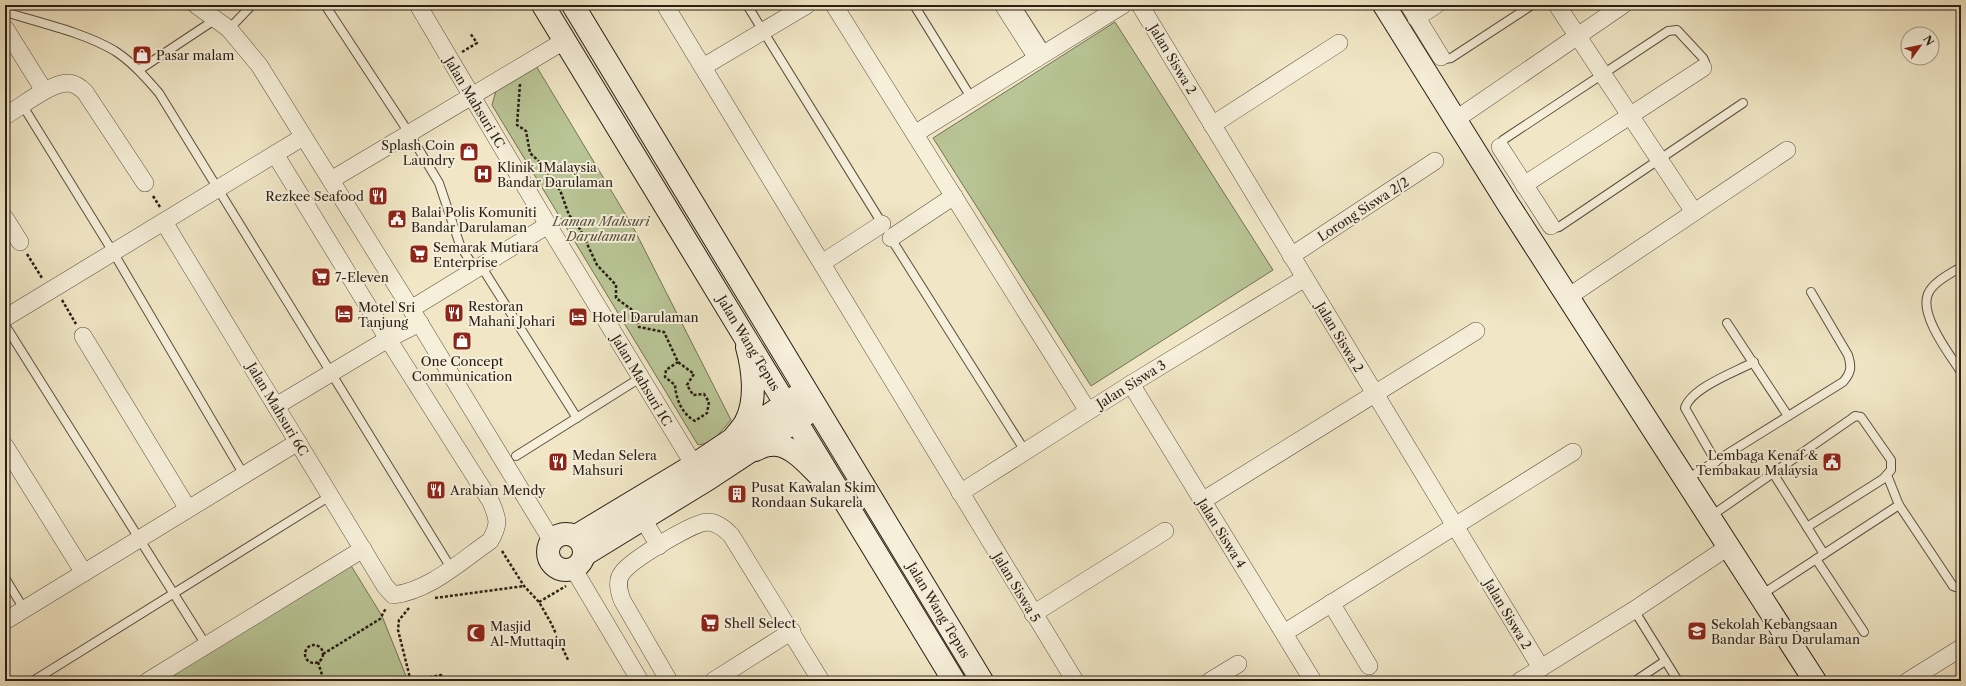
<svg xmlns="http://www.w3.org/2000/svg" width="1966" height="686" viewBox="0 0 1966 686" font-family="'Libre Caslon Text',serif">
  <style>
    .green { fill: #b9c596; stroke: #727256 }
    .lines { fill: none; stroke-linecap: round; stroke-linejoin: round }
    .lane-casing { stroke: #5c5042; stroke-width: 10 }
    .street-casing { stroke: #5c5042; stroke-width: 18 }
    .secondary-casing { stroke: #2a1e16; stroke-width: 24 }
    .path { stroke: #2a1e16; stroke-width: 2.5; stroke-dasharray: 3 2; stroke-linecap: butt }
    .lane { stroke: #f6efda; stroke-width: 8 }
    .street { stroke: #f6efda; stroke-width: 17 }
    .secondary { stroke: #f6efda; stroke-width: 22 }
    .labels { text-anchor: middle; stroke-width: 4; stroke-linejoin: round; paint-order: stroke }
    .poi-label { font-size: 13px; fill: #2a1e16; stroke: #f6efda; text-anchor: start }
    .street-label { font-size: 13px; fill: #2a1e16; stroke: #f6efda }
    .park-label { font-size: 13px; font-style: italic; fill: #55503c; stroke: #f6efda }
  </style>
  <rect width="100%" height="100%" fill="#f1e7c6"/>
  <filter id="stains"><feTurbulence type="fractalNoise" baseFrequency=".005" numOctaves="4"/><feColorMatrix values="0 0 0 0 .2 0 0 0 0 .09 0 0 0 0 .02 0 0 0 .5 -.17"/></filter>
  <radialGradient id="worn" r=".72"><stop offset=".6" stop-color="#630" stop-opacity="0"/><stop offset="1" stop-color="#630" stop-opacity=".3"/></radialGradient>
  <g class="green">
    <polygon points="1115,22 1273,270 1091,386 933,138"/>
    <polygon points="535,64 633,227 731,420 712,442 698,445 492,105 497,87"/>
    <polygon points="350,564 382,616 408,681 164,681"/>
  </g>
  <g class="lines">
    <defs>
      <g id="lane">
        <polyline points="325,5 409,133 439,183 460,245 475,269"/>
        <polyline points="747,5 883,225"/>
        <polyline points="914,5 972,99"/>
        <polyline points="1016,5 1046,52"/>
        <path d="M5,12C40,23 83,32 115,51C132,62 146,78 159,93L451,568"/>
        <polyline points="229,29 252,5"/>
        <polyline points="1441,57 1445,59 1451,58 1532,5"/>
        <polyline points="139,70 216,19"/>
        <polyline points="23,106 113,252 244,475"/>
        <polyline points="1500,147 1503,140 1668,31 1677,30 1703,58 1705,62 1703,68"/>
        <polyline points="1551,226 1554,228 1559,227 1743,103"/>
        <polyline points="890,237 1025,451"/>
        <polyline points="481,266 577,418"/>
        <path d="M1961,267C1950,274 1933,282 1928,294C1919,315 1950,355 1961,372"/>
        <polyline points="1727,323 1788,416"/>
        <polyline points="5,325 206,645"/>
        <polyline points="516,456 640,378"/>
        <path d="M1716,462L1685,408C1691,388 1735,372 1754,362"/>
        <polyline points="1773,473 1824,554"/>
        <polyline points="1887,475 1899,505 1953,586 1961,589"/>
        <path d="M1687,479L1843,382C1851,373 1852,367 1848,355L1811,292"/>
        <polyline points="1711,516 1851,419 1855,416 1861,417 1891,460 1891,470 1883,479 1807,527"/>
        <polyline points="1816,559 1864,632"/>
        <polyline points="5,578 24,609"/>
        <polyline points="1761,595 1899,505"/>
        <polyline points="1634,610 1678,681"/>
        <polyline points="33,681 330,496"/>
        <polyline points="1635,681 1665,661"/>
      </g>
      <g id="street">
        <polyline points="196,5 229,29 259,65 411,309 552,541"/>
        <polyline points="418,5 548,225 694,465"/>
        <polyline points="665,5 1075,681"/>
        <polyline points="834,5 1088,411"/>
        <polyline points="1003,5 1037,58"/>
        <polyline points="1140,5 1541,668"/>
        <polyline points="1409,5 1441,57"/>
        <polyline points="1557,5 1694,212"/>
        <polyline points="1416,18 1436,5"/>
        <polyline points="5,28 40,84"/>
        <polyline points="703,67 807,5"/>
        <path d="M5,116C21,107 51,82 69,83C76,84 81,88 85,92L145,183"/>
        <polyline points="1455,120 1623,5"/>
        <polyline points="1212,125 1339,43"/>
        <polyline points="916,133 1123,5"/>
        <polyline points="1500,147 1551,226"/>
        <polyline points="331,180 564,41"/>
        <polyline points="1524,185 1703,68"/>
        <polyline points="5,218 20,242"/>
        <path d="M164,222L385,586L393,595C429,591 461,561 490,541C500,524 498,519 491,502L388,339L275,154"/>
        <polyline points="891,238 954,196"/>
        <polyline points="1291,256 1435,161"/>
        <polyline points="822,263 882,224"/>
        <polyline points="1568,297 1787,150"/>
        <polyline points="411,309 548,225"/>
        <polyline points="5,318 303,137"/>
        <polyline points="83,336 188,509"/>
        <polyline points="1131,384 1313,681"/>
        <polyline points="276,406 388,339 420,323"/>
        <polyline points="5,446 84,573"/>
        <polyline points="960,493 1131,384 1305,278"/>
        <polyline points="1202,501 1476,331"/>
        <polyline points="643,519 659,546"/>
        <polyline points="573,568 640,681"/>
        <polyline points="1331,603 1369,666"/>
        <polyline points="1033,614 1165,531"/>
        <polyline points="5,621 298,442"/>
        <polyline points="1284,633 1573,452"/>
        <polyline points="148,681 363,549"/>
        <path d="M669,681L622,600C619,591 616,581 622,573C631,560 692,523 707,522C717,522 724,528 731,535L821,681"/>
        <polyline points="713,681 792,631"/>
        <polyline points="1210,681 1238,664"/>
        <polyline points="1520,681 1634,610 1728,547"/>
        <polyline points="1908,681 1961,648"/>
      </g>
      <g id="secondary">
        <polyline points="543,5 954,681"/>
        <polyline points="573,5 982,681"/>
        <polyline points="1384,5 1508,204 1815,681"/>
        <path d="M735,436C739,431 744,426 746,421C757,400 753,369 747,347"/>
        <path d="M755,450C760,448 765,445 770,445C791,442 809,466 822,478"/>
        <circle cx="566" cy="552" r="18"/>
        <polyline points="576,536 694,465 797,396"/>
        <polyline points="584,555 708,479 808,413"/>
      </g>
    </defs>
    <use href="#lane" class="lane-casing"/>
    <use href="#street" class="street-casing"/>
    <use href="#secondary" class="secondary-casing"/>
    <g class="path">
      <polyline points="462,52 477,43 470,33"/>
      <path d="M520,84L517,125L526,131L530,153L546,168L551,182L560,190L569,215L580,229L597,265L616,285V298L631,309L639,327L664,332L678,362L694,374L687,385L693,395L704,394L709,402L707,413L695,421C682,414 676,399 675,385L665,377L666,370L678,362"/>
      <polyline points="153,196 160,207"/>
      <polyline points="27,254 42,278"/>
      <polyline points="62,300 76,324"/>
      <polyline points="502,551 524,586 539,602 551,623 568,660"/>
      <polyline points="435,598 524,586"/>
      <polyline points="539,602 566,586"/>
      <polyline points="409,608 399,620 398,630 410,678 416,680 441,675 445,681"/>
      <circle cx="314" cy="654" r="9"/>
      <polyline points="323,654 380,619 386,608"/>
      <polyline points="318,662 324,681"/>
    </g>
    <use href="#lane" class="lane"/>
    <use href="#street" class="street"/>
    <use href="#secondary" class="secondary"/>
  </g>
  <defs>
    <symbol id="shop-square" viewBox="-11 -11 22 22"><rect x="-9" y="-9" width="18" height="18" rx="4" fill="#8f2418" stroke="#f6efda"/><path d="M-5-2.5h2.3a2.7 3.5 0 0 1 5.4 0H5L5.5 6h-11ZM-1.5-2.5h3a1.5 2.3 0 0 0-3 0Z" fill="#fff"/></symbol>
    <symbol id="hospital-square" viewBox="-11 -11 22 22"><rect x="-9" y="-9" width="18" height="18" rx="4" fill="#8f2418" stroke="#f6efda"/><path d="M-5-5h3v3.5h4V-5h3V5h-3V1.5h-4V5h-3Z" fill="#fff"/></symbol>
    <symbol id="restaurant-square" viewBox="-11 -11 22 22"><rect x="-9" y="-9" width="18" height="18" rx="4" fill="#8f2418" stroke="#f6efda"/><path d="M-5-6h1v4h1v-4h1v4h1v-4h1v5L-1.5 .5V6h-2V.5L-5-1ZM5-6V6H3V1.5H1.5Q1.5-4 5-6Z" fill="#fff"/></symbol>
    <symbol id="civic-square" viewBox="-11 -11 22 22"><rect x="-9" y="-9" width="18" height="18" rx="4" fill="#8f2418" stroke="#f6efda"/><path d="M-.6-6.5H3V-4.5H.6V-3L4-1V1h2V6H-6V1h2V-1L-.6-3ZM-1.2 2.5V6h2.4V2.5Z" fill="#fff"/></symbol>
    <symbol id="supermarket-square" viewBox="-11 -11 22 22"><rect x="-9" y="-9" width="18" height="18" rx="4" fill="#8f2418" stroke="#f6efda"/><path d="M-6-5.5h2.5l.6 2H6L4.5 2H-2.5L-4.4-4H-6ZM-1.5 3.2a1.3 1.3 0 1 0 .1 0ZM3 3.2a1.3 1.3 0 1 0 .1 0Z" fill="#fff"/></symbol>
    <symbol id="hotel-square" viewBox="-11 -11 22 22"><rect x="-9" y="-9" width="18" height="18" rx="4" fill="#8f2418" stroke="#f6efda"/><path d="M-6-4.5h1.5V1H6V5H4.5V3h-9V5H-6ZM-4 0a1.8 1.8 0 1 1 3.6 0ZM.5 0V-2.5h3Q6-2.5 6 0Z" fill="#fff"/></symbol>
    <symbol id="building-square" viewBox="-11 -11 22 22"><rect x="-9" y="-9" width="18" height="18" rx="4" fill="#8f2418" stroke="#f6efda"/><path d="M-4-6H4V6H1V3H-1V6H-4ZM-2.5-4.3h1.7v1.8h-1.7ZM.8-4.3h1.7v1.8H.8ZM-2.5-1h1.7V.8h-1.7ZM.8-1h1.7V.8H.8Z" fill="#fff"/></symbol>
    <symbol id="school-square" viewBox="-11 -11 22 22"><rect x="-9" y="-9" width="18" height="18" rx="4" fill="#8f2418" stroke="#f6efda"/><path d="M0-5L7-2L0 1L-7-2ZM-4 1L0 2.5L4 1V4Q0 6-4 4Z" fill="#fff"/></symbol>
    <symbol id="mosque-square" viewBox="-11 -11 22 22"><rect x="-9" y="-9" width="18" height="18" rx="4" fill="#8f2418" stroke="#f6efda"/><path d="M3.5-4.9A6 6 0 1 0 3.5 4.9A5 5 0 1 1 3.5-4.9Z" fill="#fff"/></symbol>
  </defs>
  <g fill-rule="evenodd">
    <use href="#shop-square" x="131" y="44" width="22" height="22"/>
    <use href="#shop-square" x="458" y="141" width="22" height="22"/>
    <use href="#hospital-square" x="472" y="163" width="22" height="22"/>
    <use href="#restaurant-square" x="367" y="185" width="22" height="22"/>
    <use href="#civic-square" x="386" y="208" width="22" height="22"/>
    <use href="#supermarket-square" x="408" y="243" width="22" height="22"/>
    <use href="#supermarket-square" x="310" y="266" width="22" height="22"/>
    <use href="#restaurant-square" x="443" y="302" width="22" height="22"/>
    <use href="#hotel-square" x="333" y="303" width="22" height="22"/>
    <use href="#hotel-square" x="567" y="306" width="22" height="22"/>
    <use href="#shop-square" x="451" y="330" width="22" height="22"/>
    <use href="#restaurant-square" x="547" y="451" width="22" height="22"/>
    <use href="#civic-square" x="1821" y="451" width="22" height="22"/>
    <use href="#restaurant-square" x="425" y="479" width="22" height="22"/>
    <use href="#building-square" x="726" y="483" width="22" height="22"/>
    <use href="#supermarket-square" x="699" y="612" width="22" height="22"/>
    <use href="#school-square" x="1686" y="620" width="22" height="22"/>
    <use href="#mosque-square" x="465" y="622" width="22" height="22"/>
  </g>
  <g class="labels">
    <g class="poi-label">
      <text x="156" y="60">Pasar malam</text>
      <text x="455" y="150" text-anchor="end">Splash Coin<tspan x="455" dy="15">Laundry</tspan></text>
      <text x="497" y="172">Klinik 1Malaysia<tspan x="497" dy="15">Bandar Darulaman</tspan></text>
      <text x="364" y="201" text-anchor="end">Rezkee Seafood</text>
      <text x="411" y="217">Balai Polis Komuniti<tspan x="411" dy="15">Bandar Darulaman</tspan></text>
      <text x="433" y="252">Semarak Mutiara<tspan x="433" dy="15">Enterprise</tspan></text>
      <text x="335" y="282">7-Eleven</text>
      <text x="468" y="311">Restoran<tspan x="468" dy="15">Mahani Johari</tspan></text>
      <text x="358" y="312">Motel Sri<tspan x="358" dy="15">Tanjung</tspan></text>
      <text x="592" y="322">Hotel Darulaman</text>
      <text x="462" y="366" text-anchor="middle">One Concept<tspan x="462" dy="15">Communication</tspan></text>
      <text x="572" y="460">Medan Selera<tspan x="572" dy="15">Mahsuri</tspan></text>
      <text x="1818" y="460" text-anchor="end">Lembaga Kenaf &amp;<tspan x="1818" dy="15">Tembakau Malaysia</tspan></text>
      <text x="751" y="492">Pusat Kawalan Skim<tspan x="751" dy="15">Rondaan Sukarela</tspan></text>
      <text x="450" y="495">Arabian Mendy</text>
      <text x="724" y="628">Shell Select</text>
      <text x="1711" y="629">Sekolah Kebangsaan<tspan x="1711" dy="15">Bandar Baru Darulaman</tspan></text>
      <text x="490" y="631">Masjid<tspan x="490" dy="15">Al-Muttaqin</tspan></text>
    </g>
    <g class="street-label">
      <text transform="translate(1173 59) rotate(59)" y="5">Jalan Siswa 2</text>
      <text transform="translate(475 102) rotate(59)" y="5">Jalan Mahsuri 1C</text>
      <text transform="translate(1363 209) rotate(-33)" y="5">Lorong Siswa 2/2</text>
      <text transform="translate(1340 337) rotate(59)" y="5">Jalan Siswa 2</text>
      <text transform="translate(749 343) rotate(59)" y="5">Jalan Wang Tepus</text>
      <text transform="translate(642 380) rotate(59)" y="5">Jalan Mahsuri 1C</text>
      <text transform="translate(1131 384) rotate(-32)" y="5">Jalan Siswa 3</text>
      <text transform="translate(278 409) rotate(59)" y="5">Jalan Mahsuri 6C</text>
      <text transform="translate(1222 533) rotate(58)" y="5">Jalan Siswa 4</text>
      <text transform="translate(1017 587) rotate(59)" y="5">Jalan Siswa 5</text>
      <text transform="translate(939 610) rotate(59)" y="5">Jalan Wang Tepus</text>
      <text transform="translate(1508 614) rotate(59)" y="5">Jalan Siswa 2</text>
    </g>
    <g class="park-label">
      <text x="601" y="226">Laman Mahsuri<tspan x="601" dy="15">Darulaman</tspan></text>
    </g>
  </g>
  <rect width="1966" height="686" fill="none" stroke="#f1e7c6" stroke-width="20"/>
  <rect x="6" y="6" width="1954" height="674" fill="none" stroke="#2a1e16" stroke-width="2"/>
  <rect x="10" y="10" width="1946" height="666" fill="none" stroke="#2a1e16"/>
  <g transform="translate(1920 46) rotate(57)"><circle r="19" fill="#f6efda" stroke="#a49b8c"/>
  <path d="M0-3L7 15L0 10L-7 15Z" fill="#8f2418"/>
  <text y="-6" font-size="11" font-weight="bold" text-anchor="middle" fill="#2a1e16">N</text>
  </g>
  <rect width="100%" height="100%" filter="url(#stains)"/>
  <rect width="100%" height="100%" fill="url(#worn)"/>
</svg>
